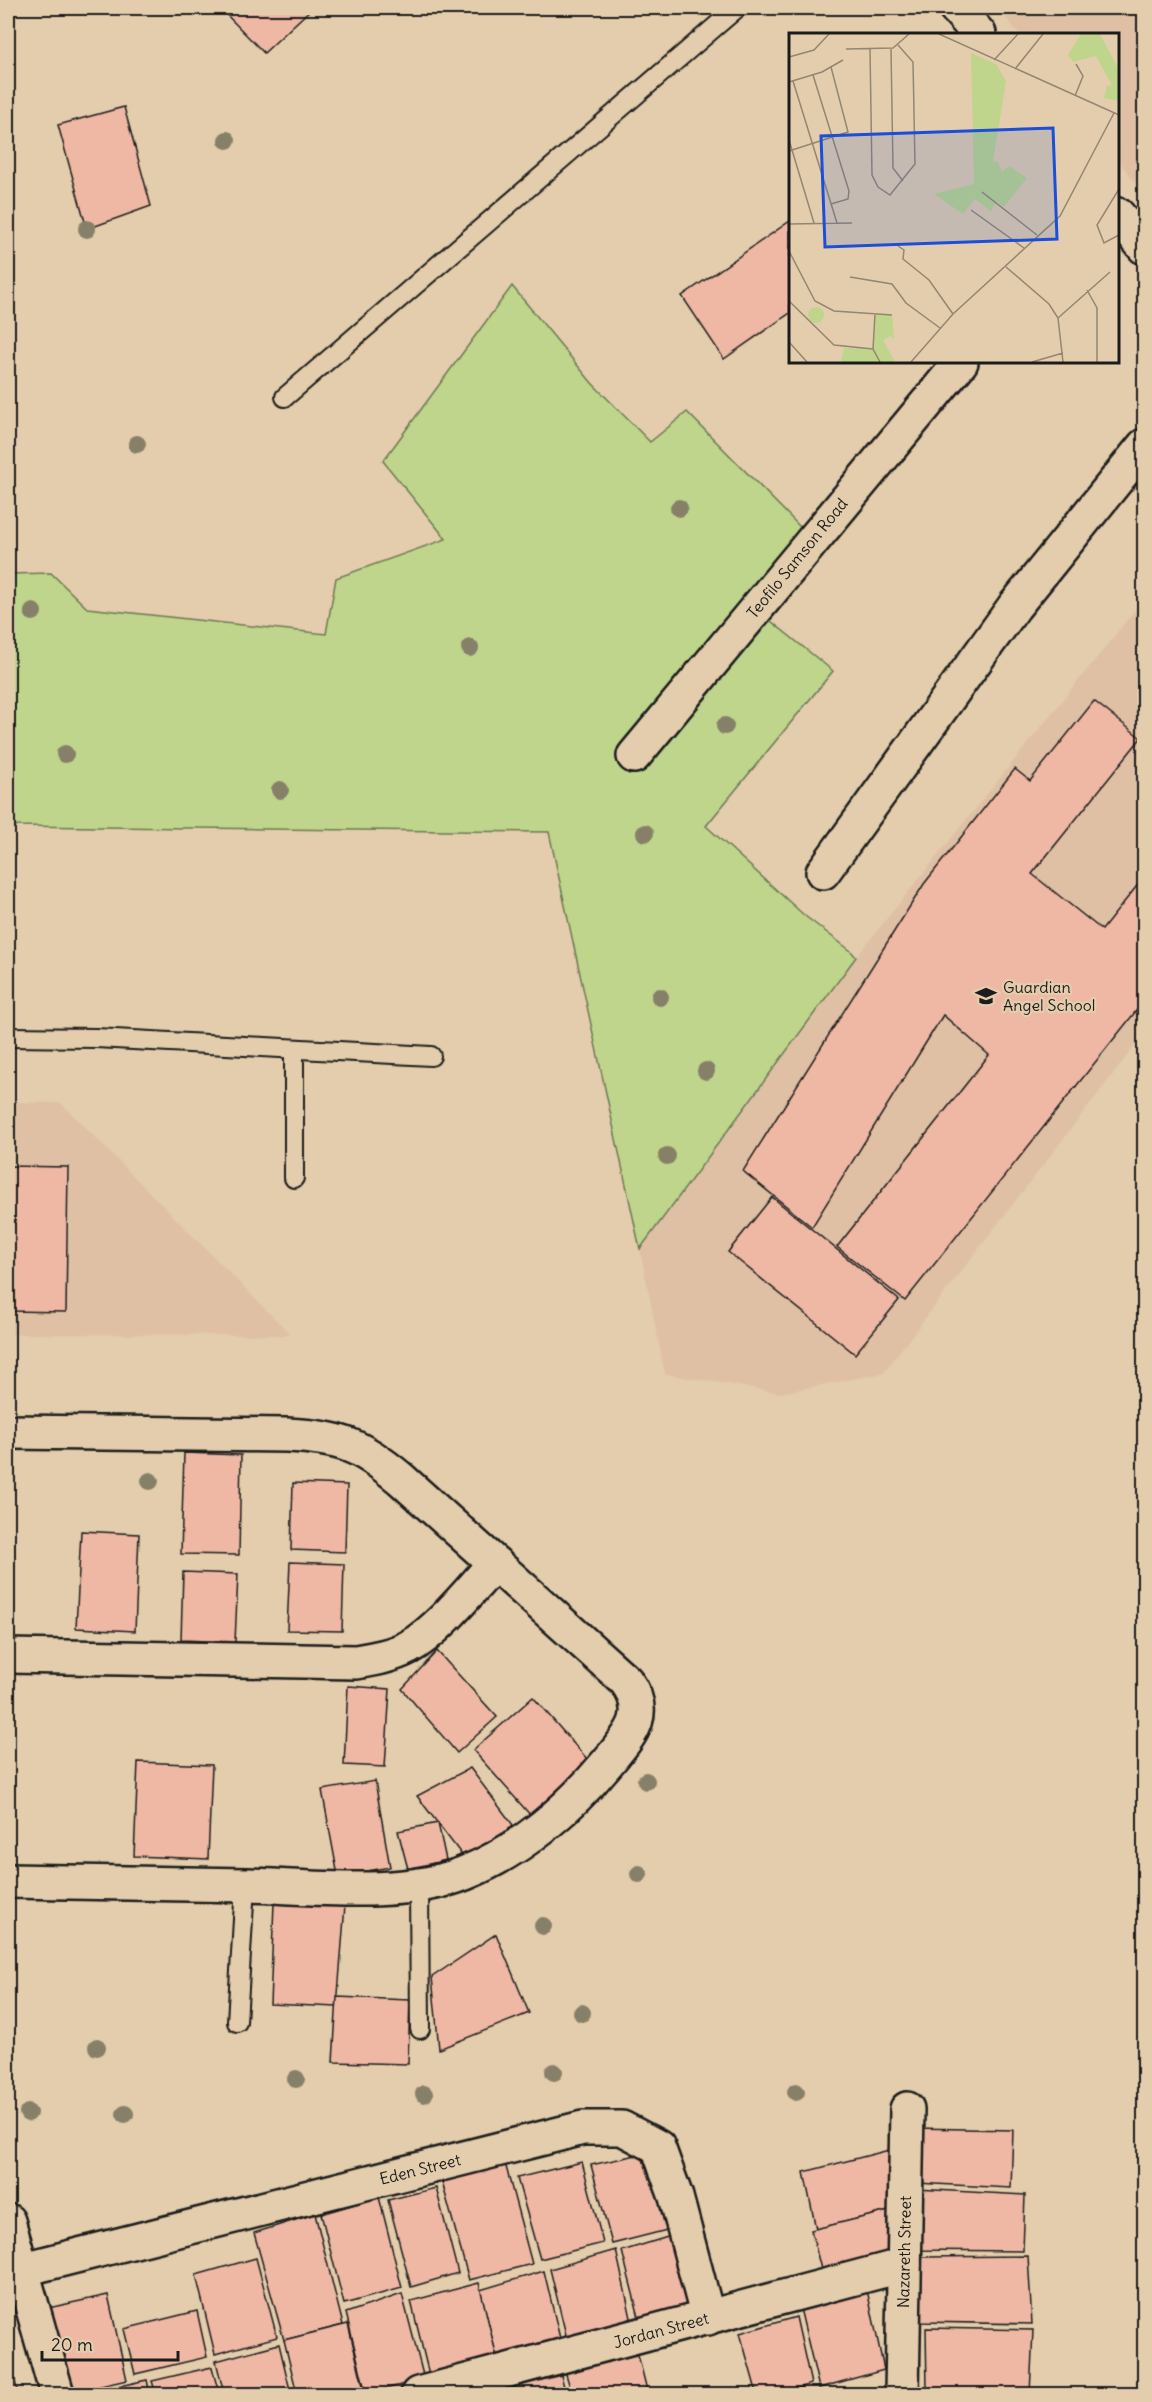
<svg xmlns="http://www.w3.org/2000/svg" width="1152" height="2402" viewBox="0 0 1152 2402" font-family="Delius,sans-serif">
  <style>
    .built { fill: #dfc0a4 }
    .green { fill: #bed58b; stroke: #6d7854; stroke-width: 1.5 }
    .building { fill: #efb8a4; stroke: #1c1c1c; stroke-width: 1.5 }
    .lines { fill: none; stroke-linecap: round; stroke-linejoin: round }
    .lane-casing { stroke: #1c1c1c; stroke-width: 22 }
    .street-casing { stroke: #1c1c1c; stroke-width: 38 }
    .secondary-casing { stroke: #1c1c1c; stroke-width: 38 }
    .lane { stroke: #e3cdac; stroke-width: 18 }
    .street { stroke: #e3cdac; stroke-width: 33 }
    .secondary { stroke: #e3cdac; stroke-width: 33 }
    .tree { fill: #878069 }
    .labels { text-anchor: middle; stroke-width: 4.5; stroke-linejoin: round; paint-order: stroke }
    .street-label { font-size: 16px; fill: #1c1c1c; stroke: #e3cdac }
    .poi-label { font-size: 16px; fill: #1c1c1c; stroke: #e3cdac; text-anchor: start }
    .inset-road { fill: none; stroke: #938672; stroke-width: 1.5 }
    .view { fill: #1d4ed8; fill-opacity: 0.15; stroke: #1d4ed8; stroke-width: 3 }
    .inset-edge { fill: none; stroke: #1c1c1c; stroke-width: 3 }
  </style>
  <rect width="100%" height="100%" fill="#e3cdac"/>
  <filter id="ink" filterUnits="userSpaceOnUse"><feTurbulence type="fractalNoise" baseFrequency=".0167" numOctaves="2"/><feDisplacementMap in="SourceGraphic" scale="12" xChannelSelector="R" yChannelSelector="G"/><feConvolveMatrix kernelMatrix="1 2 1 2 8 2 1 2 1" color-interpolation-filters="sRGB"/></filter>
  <g filter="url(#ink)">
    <g class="built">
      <polygon points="998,8 1144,8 1144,194 1118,160 1118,34 1019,34"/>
      <polygon points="1144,599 1144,1034 883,1373 781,1393 665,1374 640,1249 856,957"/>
      <polygon points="8,1102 61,1103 291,1335 8,1334"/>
    </g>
    <polygon class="green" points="512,286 592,383 650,442 687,412 805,532 746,601 833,671 706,826 805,916 851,951 856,957 640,1249 549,832 8,826 8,574 51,573 87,608 326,634 336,578 446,539 383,461"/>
    <g class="building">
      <polygon points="220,8 312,8 264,53"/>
      <polygon points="124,107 151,206 87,229 58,125"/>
      <polygon points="790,221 790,313 724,359 682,296"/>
      <polygon points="1094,701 1141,738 1032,874 1102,930 1144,877 1144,1001 905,1301 837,1247 989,1055 943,1015 812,1227 743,1171 924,884 1015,769 1030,781"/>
      <polygon points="8,1166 68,1167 66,1312 8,1311"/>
      <polygon points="772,1197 899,1300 855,1354 728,1252"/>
      <polygon points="184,1453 241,1455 239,1555 181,1554"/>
      <polygon points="293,1483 347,1485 345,1552 291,1550"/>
      <polygon points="81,1531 139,1534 135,1631 76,1628"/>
      <polygon points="290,1562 344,1564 342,1631 287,1630"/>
      <polygon points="183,1572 238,1574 235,1642 181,1640"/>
      <polygon points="437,1651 497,1717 457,1753 402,1689"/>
      <polygon points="348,1686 390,1689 385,1767 344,1765"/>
      <polygon points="533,1697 588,1760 532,1817 473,1750"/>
      <polygon points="138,1762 212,1765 208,1859 134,1856"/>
      <polygon points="470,1768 516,1829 468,1863 417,1796"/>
      <polygon points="375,1781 390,1867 338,1876 322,1790"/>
      <polygon points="438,1823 446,1860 408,1869 398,1831"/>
      <polygon points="274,1903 345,1905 337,2007 270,2004"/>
      <polygon points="496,1934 529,2013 439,2049 432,1977"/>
      <polygon points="337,1997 410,2000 408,2064 333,2062"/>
      <polygon points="915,2128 1013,2130 1011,2188 916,2183"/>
      <polygon points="897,2148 897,2209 816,2229 804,2172"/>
      <polygon points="650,2152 671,2229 612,2244 591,2165"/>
      <polygon points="582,2162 603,2243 540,2259 517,2178"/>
      <polygon points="505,2163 532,2264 469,2280 442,2182"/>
      <polygon points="436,2188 458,2273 411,2287 388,2200"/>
      <polygon points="916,2189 1025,2195 1023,2251 914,2250"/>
      <polygon points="379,2197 402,2288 344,2304 321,2214"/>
      <polygon points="897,2209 897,2259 823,2277 811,2230"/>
      <polygon points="315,2214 343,2325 284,2340 254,2233"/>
      <polygon points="671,2236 692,2309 640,2321 622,2251"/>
      <polygon points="616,2250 633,2327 568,2343 550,2269"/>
      <polygon points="1028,2256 1032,2324 920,2322 921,2257"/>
      <polygon points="256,2258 277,2337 215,2354 196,2275"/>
      <polygon points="544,2271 562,2347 498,2362 480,2290"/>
      <polygon points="479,2283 498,2362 430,2379 411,2301"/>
      <polygon points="866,2285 884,2370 819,2388 799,2304"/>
      <polygon points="402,2294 424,2379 366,2394 346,2313"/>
      <polygon points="108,2295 127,2380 66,2394 39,2310"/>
      <polygon points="197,2311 207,2357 135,2374 124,2329"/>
      <polygon points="796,2317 811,2384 777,2394 757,2394 740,2333"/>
      <polygon points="348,2324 365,2394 297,2394 284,2340"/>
      <polygon points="926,2328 1033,2330 1030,2394 927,2391"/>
      <polygon points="279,2344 291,2394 224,2394 216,2361"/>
      <polygon points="636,2347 648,2394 572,2394 565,2371"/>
      <polygon points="8,2353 18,2394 8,2394"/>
      <polygon points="212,2367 219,2394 156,2394 152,2381"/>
      <polygon points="559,2368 566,2394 499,2394 496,2385"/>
      <polygon points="147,2380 150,2394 83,2394"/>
      <polygon points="967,2393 1030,2394 967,2394"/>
    </g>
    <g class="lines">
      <defs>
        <g id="lane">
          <polyline points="285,397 737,8"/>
          <polyline points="8,1037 96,1038 431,1056"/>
          <polyline points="294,1049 294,1178"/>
          <polyline points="419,1885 420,2029"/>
          <polyline points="237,2022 245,1885"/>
        </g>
        <g id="street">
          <polyline points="634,756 961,362"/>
          <polyline points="823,872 1014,607 1144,446"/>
          <path d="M8,1432L287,1435C341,1438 359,1444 401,1479L626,1681C651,1715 630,1735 607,1763C569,1809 520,1851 465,1873C404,1898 313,1887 248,1885C168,1883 88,1882 8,1881"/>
          <path d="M8,1656L356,1662C374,1659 392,1656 409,1647C439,1630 471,1589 495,1563"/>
          <polyline points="8,2221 57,2394"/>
          <polyline points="8,2273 583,2128 622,2128 658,2147 676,2197 708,2318"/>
          <polyline points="418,2394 904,2265"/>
          <polyline points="902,2394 907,2109"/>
        </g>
        <g id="secondary">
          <polyline points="956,8 979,34"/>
          <polyline points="1118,215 1144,247"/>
        </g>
      </defs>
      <use href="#lane" class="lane-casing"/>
      <use href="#street" class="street-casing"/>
      <use href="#secondary" class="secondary-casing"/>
      <use href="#lane" class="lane"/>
      <use href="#street" class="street"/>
      <use href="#secondary" class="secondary"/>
    </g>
    <g class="tree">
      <circle cx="227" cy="140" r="9"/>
      <circle cx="87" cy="229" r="9"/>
      <circle cx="137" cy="444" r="9"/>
      <circle cx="679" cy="508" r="9"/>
      <circle cx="33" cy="612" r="9"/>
      <circle cx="470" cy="648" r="9"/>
      <circle cx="725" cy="726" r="9"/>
      <circle cx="65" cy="754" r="9"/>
      <circle cx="280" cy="790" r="9"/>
      <circle cx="645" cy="833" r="9"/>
      <circle cx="660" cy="997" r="9"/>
      <circle cx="706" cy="1071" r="9"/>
      <circle cx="667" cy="1156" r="9"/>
      <circle cx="150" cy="1481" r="9"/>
      <circle cx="646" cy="1781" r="9"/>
      <circle cx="639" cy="1874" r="9"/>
      <circle cx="543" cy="1926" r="9"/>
      <circle cx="582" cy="2013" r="9"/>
      <circle cx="97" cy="2047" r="9"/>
      <circle cx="554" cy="2072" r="9"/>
      <circle cx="296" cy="2079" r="9"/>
      <circle cx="796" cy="2092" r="9"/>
      <circle cx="424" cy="2094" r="9"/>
      <circle cx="28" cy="2113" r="9"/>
      <circle cx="125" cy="2114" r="9"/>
    </g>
  </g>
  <defs>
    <symbol id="school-bare" viewBox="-9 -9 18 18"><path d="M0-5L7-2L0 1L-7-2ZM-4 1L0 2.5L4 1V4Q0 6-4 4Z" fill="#1c1c1c" stroke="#e3cdac" stroke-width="2.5" paint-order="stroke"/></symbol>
  </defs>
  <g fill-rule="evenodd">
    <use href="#school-bare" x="971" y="981" width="30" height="30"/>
  </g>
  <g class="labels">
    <g class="street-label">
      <text transform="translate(797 558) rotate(-51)" y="6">Teofilo Samson Road</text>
      <text transform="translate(420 2169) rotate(-14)" y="6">Eden Street</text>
      <text transform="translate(904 2252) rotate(-89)" y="6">Nazareth Street</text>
      <text transform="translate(661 2330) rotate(-15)" y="6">Jordan Street</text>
    </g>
    <g class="poi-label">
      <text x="1003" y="993">Guardian<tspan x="1003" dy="18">Angel School</tspan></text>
    </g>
  </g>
  <g transform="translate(789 33)">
    <rect width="330" height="330" fill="#e3cdac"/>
    <path d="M292,1H311L330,37V68L315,65L318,53L323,52L307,23L284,29L279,22ZM182,20L207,31L217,48L204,128L209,129L213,139L220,133L238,145L215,174L208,169L202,178L186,166L174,181L145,161L185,151ZM19 282a8 8 0 1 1 16 0a8 8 0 1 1-16 0ZM86,281L103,282L105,306L102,303L94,307L106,329H52L55,315H84Z" fill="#bed58b"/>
    <path class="inset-road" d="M150,1L330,82M57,16L104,15L120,1M81,16L83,142L89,154L101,162L126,131L124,29L109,12M102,16L104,135L114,148M0,24L25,17L40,1M205,27L229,1M226,36L254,1M24,42L60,158L59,166L42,171M4,48L48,190M0,49L33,39L54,27M286,63L294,43L287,31M0,107L25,190M0,118L59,99L42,34M330,156L308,192L315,210L330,202M193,159L248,202M182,177L235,215M0,191L63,190M109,213L115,217L114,226L140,247L164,281M0,218L26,268L45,278L103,282M217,234L260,271L269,285L274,329M61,244L103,251L117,270L151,295M298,257L308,275V329M0,268L45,312L84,316M86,281L84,316L91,329M269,285L321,239M0,309L18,329M122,329L164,281L271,183L325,80M243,329L274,320"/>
    <path class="view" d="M264,95L268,206L36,214L32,103Z"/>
    <rect width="330" height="330" class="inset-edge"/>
  </g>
  <rect width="1152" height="2402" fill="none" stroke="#e3cdac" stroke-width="30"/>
  <rect x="15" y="15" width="1122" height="2372" fill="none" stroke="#1c1c1c" stroke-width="2" filter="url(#ink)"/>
  <path d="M42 2351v9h136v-9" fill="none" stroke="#1c1c1c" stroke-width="3"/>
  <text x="51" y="2351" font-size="18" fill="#1c1c1c" stroke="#e3cdac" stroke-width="4.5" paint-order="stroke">20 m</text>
</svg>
